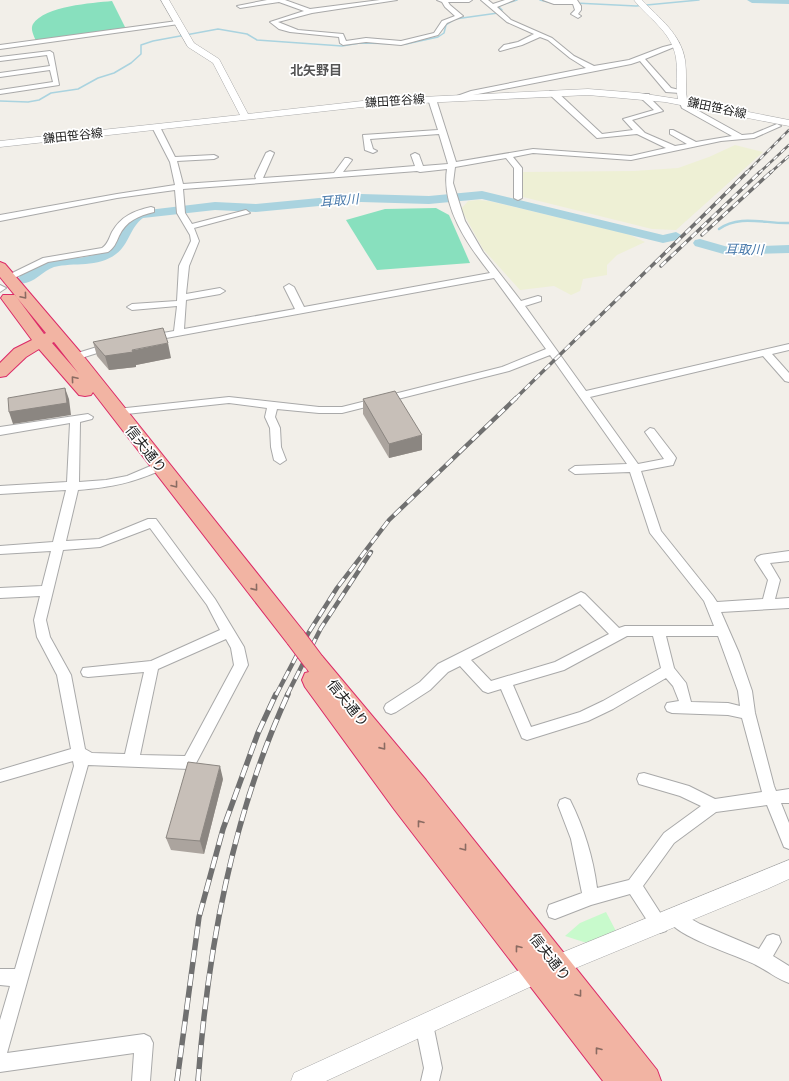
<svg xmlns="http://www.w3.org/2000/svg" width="789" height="1081" viewBox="0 0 789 1081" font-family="Signika,'Noto Sans JP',sans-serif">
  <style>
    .farmland { fill: #eef0d5 }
    .park { fill: #c8facc }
    .pitch { fill: #88e0be }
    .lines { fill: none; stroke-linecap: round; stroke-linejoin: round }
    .stream-far1 { stroke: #aad3df; stroke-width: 1.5 }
    .stream { stroke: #aad3df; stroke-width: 2.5 }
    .river { fill: #aad3df; fill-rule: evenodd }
    .minor-casing { stroke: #a9a9a9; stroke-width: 2 }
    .tertiary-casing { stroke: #a9a9a9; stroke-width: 1 }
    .trunk-casing { stroke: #dc2a67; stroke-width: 2 }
    .minor { fill: #fff; fill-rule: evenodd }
    .tertiary { fill: #fff; fill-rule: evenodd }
    .trunk { fill: #f2b4a3; fill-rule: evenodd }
    .rail-far3-casing { stroke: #707070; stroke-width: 2.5 }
    .rail-far2-casing { stroke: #707070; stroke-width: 3.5 }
    .rail-far1-casing { stroke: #707070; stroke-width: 4.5 }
    .rail-casing { stroke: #707070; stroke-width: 5.5 }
    .rail-far3 { stroke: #fff; stroke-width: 1.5; stroke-dasharray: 5; stroke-linecap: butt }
    .rail-far2 { stroke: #fff; stroke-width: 2.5; stroke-dasharray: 7; stroke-linecap: butt }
    .rail-far1 { stroke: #fff; stroke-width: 3; stroke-dasharray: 9; stroke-linecap: butt }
    .rail { stroke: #fff; stroke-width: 4; stroke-dasharray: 12; stroke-linecap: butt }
    .trunk-bridge-casing { stroke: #dc2a67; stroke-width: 22; stroke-linecap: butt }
    .trunk-bridge { stroke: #f2b4a3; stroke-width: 20 }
    .wall { fill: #aba49e }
    .shaded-wall { fill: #8b8681 }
    .building { fill: #c7bfb8; stroke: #8b8681 }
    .oneway { stroke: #8a6b62 }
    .labels { text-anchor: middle; stroke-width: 3.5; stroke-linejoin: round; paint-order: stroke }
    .far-street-label { font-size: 12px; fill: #222; stroke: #fff }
    .far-quarter-label { font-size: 13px; font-weight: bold; fill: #555; stroke: #fff }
    .far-water-label { font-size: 13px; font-style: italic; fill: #4a7aab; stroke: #fff }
    .street-label { font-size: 14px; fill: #222; stroke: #fff }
  </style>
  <rect width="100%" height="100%" fill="#f2efe9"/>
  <g class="farmland">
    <polygon points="735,145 763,152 676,230 652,229 523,197 522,172 634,171 678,168 709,157"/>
    <polygon points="478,200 489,201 628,234 645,242 617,255 607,265 607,275 583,279 580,291 571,295 554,286 520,290 483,249 461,209 468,201"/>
  </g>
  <polygon class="park" points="606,912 618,935 593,945 565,936 580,923"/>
  <g class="pitch">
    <path d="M112,1L126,29L36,41C34,36 30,29 33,24C45,6 92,3 112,1Z"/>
    <polygon points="436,208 449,215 470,263 377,270 346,220 385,209"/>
  </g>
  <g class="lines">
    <g class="stream-far1">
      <polyline points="540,0 556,4"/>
      <polyline points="575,3 636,6 699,0"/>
      <polyline points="0,101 28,102 39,100 51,93 78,89 98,78 114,73 131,63 141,54 141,45 153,41 218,29 247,34 257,40 342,46 360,43 406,44 438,37 444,33 446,25 455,19 498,13 502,10 498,6 517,0"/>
    </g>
    <path class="stream" d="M719,229C739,214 766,224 789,223"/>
    <g class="river">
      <polygon points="747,0 789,0 789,4 752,3"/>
      <path d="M482,191L663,235L676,232L683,236L681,239L663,243L482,199L429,204L361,202L256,212L215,210L143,218C130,227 129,245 116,254C98,268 74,262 54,267C42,271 32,286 19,283L17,280C39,248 77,266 103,251C120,242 119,216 140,211L215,202L256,204L361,194L429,196Z"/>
      <polygon points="700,239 728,247 789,245 789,253 727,255 695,246 693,243 695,240"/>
    </g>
    <defs>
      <g id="minor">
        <polygon points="267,0 285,0 310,9 380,0 397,0 312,13 278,22 298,30 343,34 346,41 366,38 401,41 434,33 442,21 455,16 445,7 442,2 437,0 472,0 469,2 448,2 450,5 463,16 447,23 438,35 401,45 366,42 343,45 340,43 339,37 290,32 279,29 270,22 304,11 279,2 240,8 237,6"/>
        <polygon points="481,0 488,0 493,4 505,0 514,0 497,7 511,20 552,38 574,56 594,66 629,60 663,47 679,43 679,45 645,59 671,88 684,91 680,93 666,92 640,61 631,64 473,95 463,100 457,100 457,96 471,91 586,68 570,58 548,40 540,37 522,45 500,51 499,50 504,45 518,42 534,34 507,22"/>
        <polygon points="543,0 577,0 581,6 581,10 578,14 581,16 578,18 571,14 575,10 573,4 554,4"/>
        <polygon points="177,21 179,22 179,24 0,49 0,45"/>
        <polygon points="50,51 53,53 59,85 0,94 0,90 53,82 50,70 0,77 0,73 50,66 47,55 0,61 0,57"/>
        <path d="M550,91H556L602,134L633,130L623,119L654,110L642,99L643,94H649L650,98L663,111L632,120L645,133L675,146L687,144L670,134V130H673L696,142L732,136L682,108L679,101L683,99H686L688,105L742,135L753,134L777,124L781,126L754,138L721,141L631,160L533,153L513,157L522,168V198L518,200L514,198V168L506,158L455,167L453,183L465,221L483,252L521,301L538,296L541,297V301L525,306L586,391L789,344V350L772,354L789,373V382L785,381L763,356L590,397L638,464L664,459L645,432L650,428L654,429L674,455L676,458L673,465L641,471L661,531L713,596L717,602L763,599L768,580L755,560L757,557L761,555L789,551V561L770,563L780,580L775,599L789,598V608L721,612L739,653L752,691L755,713L774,786L776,791L789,789V803H781L789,823V849L784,847L767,805L716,812L674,843L643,886L668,925L666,931L660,933L654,931L630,894L591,905L555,919L549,917L547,911L549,905L582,893L571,839L558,805L560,800L565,798L570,800C584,828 593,857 597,888L629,880L664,833L701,806L680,796L639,784L637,779L639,774L644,773L689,786L715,799L762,792L742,718L728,715L672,713L667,711L665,707L667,703L679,701L673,686L666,678L613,709L588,721L527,740L522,738L501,689L488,693L483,691L460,666L448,672L430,690L396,712L391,714L386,712L384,708L386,704L420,682L438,664L581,592L585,594L619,628L625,626H714L704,601L650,533L630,472L575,474L569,470L575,466L627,464L550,355L509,371L342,413H319L277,409L275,417L280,428L281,447L286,460L280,464L274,460L271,447L270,428L265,417L267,408L229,403L117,415L112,412L117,409L229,397L319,407H342L502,367L546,349L494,278L150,341L147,340L145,338L147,336L174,331L177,306L132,310L127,307L132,304L177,301L179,266L191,241L190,235L177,213L175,190L117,198L0,221V215L117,194L175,185L170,162L152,127L156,125L160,127L175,157L214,155L218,157L214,159L177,161L183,184L256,179L255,176L266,153L270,151L274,153L263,178L334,173L345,158H348L352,160L343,172L415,166L411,155L415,153L419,155L423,166L448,164L439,134L370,139L373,149L377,151L373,153L365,150L363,135L438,130L428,99L432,97L436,99L456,162L533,149L631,156L666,148L637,134L597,138L550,95ZM447,169C441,207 468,245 490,273L304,307L294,287L289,284L284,287L295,309L184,329L186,300L220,294L225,291L220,288L186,294L189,266L199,241L194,228L250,213L246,210L192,224L185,213L183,189L417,171L420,172ZM580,604L609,634L555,662L491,681L471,660ZM627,636H653L661,668L603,701L580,712L531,727L513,685L564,670ZM666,636H718L738,691L740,706L728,703L691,702L686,683L674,668Z"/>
        <path d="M151,207L154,208V212C138,216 126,221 119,236C116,243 114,248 108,252L48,262L12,279H6L4,277L43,258L102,248C108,244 109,238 112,232C121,216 134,211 151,207Z"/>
        <polygon points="0,285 6,288 0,292"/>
        <polygon points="110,343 115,346 113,348 75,360 70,357 71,355"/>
        <path d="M88,414L93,417L92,419L80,422L79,482L106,480L127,476L160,462L166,466L164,469C131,483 114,487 78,490L66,541L99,539L148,519H156L215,599L244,647L248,665L194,767L189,769L88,765L7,1053L144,1034L150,1037L153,1043L150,1081H132L134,1053L0,1072V1020L10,986L0,985V969H15L74,766L73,761L0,782V770L71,749L57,675L37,637L34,620L40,596L0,598V588L42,586L51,551L0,554V546L53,542L66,490L0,494V486L67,482L70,423L0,435V427ZM150,528L207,605L220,630L151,661L83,668L81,672L83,676L88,677L144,672L125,754L92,753L85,749L71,675L50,637L46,620L63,550L100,547ZM226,639L231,648L234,665L185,756L140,755L158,669Z"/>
        <path d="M675,910L700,924L759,949L767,936L773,934L779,936L781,942L773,956L789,966V983C777,979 768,971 756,965C737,955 675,937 667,918L669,912Z"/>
        <polygon points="424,1015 430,1018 433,1024 442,1068 439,1081 421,1081 424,1068 415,1024 418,1018"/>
      </g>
      <g id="tertiary">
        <path d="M161,0H169L194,43L219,59L248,114L380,99L588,89L639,93L678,99C675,85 678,71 676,58C672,32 649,19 634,0H642C659,18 681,34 685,60C687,73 685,87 687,100L789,120V126L665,102L588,95L380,105L0,147V141L240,115L213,63L188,47Z"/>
        <polygon points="789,860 789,879 767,889 532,986 326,1081 291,1081 294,1073 517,971"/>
      </g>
      <g id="trunk">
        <path d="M0,262L5,264L81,353L304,632L307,638L304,644L296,647L288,644L93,392L91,395L85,396L79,395L39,349L26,357L6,376L0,377V363L14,349L32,340L1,298L3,295H15L44,334L46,333L0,277ZM54,342L79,374L52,343Z"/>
        <polygon points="314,653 322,656 426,780 657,1070 661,1081 603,1081 394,809 305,687 302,680 305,673 309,672 303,662 306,656"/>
      </g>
    </defs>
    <use href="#minor" class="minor-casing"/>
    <use href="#tertiary" class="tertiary-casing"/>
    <use href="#trunk" class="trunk-casing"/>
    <use href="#minor" class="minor"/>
    <use href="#tertiary" class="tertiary"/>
    <use href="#trunk" class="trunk"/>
    <defs>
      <g id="rail-far3">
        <polyline points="746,173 789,130"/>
        <polyline points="759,173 789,145"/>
        <polyline points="770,173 789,156"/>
      </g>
      <g id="rail-far2">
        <polyline points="702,235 771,172"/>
        <polyline points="661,266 760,172"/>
        <path d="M515,399C591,323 671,249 747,172"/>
      </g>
      <g id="rail-far1">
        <polyline points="276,695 309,632 337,588 389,520 516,398"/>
        <polyline points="287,695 321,628 371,552"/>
      </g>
      <g id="rail">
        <polyline points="177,1081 199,917 223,829 258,733 276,694"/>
        <path d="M198,1081C208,948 232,816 288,694"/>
      </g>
    </defs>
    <use href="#rail-far3" class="rail-far3-casing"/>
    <use href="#rail-far2" class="rail-far2-casing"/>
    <use href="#rail-far1" class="rail-far1-casing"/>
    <use href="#rail" class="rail-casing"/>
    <use href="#rail-far3" class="rail-far3"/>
    <use href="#rail-far2" class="rail-far2"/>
    <use href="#rail-far1" class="rail-far1"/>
    <use href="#rail" class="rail"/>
    <defs>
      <polyline id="trunk-bridge" points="296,638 314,662"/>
    </defs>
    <use href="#trunk-bridge" class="trunk-bridge-casing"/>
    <use href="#trunk-bridge" class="trunk-bridge"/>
  </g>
  <g class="wall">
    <polygon points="93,342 171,358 136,365 136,367 109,370 97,356"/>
    <polygon points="363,399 422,450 389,458 363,414"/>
    <polygon points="223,779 204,854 171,850 166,838"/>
  </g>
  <g class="shaded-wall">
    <polygon points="168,343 171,358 136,365 136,367 109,370 105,356"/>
    <polygon points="65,388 69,399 71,415 13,424 9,412"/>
    <polygon points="422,435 422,450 389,458 389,444"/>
    <polygon points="220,766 223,779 204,854 200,841"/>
  </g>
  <g class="building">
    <polygon points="163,328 168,343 132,350 133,352 105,356 93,342"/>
    <polygon points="65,388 67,403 9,412 8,398"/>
    <polygon points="395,391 422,435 389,444 363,399"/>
    <polygon points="188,762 220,766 200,841 166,838"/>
  </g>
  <defs><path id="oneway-chevron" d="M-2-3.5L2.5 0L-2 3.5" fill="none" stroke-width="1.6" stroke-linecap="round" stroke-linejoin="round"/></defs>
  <g class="oneway">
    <use href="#oneway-chevron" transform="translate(24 296) rotate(50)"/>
    <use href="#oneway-chevron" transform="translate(74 379) rotate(-130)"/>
    <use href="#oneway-chevron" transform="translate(175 485) rotate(52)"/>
    <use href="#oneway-chevron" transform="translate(255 588) rotate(51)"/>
    <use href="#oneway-chevron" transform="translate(383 747) rotate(51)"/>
    <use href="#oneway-chevron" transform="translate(420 823) rotate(-128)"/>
    <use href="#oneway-chevron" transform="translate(464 848) rotate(52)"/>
    <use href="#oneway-chevron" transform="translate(518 948) rotate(-128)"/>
    <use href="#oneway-chevron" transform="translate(579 994) rotate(52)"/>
    <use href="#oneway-chevron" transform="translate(598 1050) rotate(-128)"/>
  </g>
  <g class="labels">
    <g class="far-street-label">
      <text transform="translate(395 101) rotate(-4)" y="4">鎌田笹谷線</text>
      <text transform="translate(717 108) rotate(12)" y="4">鎌田笹谷線</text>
      <text transform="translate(73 136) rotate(-6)" y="4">鎌田笹谷線</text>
    </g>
    <g class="far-quarter-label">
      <text x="316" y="75">北矢野目</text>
    </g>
    <g class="far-water-label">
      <text transform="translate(339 200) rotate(-5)" y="5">耳取川</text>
      <text transform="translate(744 249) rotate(1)" y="5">耳取川</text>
    </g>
    <g class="street-label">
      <text transform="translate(146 449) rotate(52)" y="5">信夫通り</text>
      <text transform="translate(348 703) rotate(51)" y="5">信夫通り</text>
      <text transform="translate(550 957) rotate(52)" y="5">信夫通り</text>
    </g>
  </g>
</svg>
